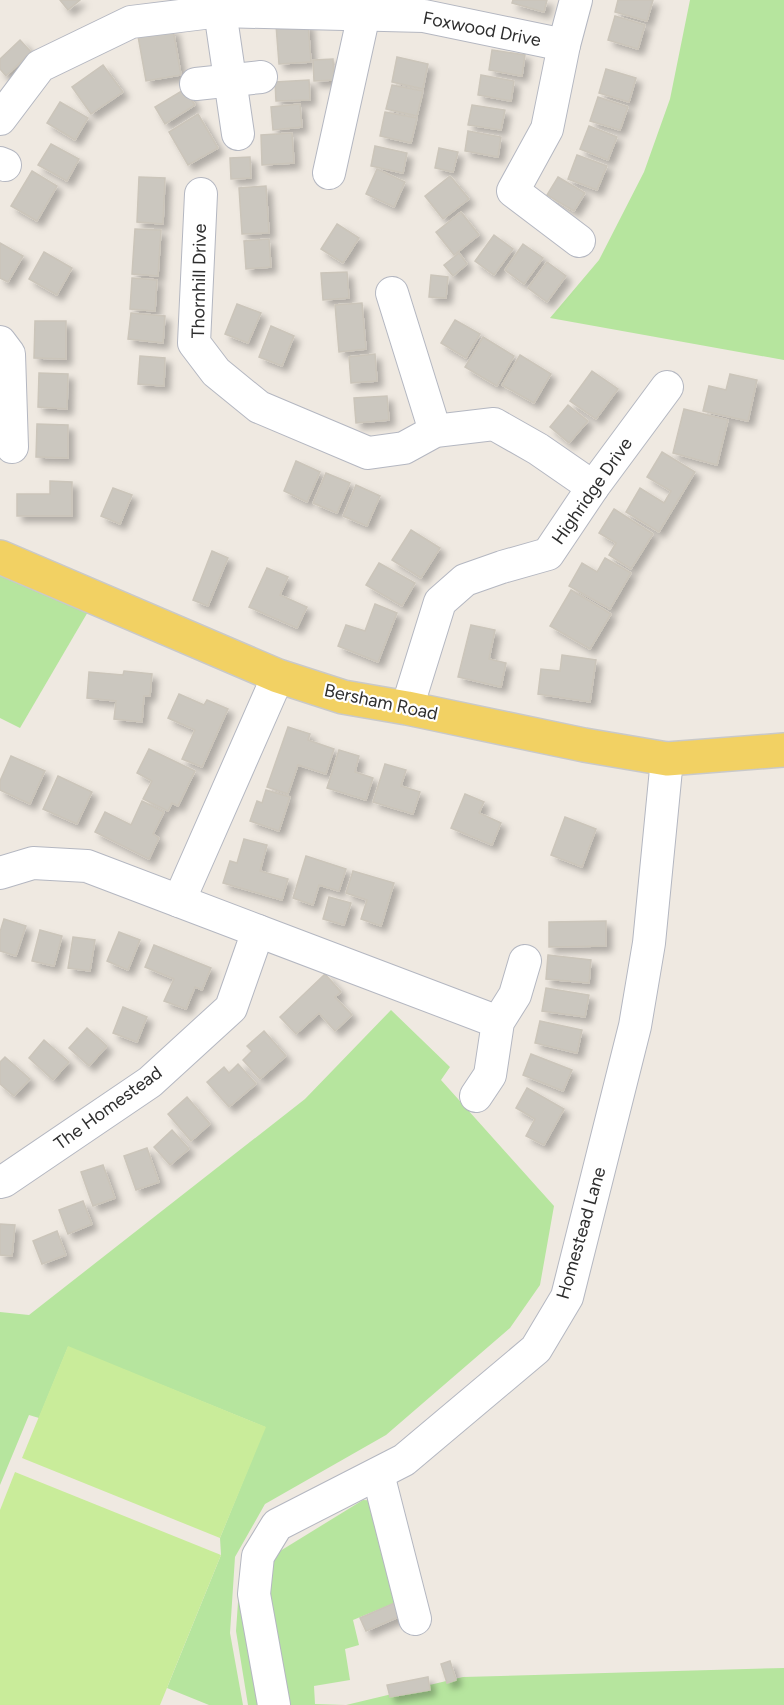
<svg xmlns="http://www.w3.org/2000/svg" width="784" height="1705" viewBox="0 0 784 1705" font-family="Figtree,sans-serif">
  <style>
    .green { fill: #b6e59e }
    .pitch { fill: #c9ec9a }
    .building { fill: #cbc7bf; stroke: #cbc5ba; stroke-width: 1.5; filter: url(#shadow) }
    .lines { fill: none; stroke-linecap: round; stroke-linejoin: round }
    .minor-casing { stroke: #b4b7c1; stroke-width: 34 }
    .major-casing { stroke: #c9c9c9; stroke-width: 36 }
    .minor { stroke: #fff; stroke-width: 32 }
    .major { stroke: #f2d163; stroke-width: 33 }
    .labels { text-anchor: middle; stroke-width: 4.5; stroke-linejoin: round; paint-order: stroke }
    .street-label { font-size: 18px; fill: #2e2e2e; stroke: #fff }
  </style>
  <defs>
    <filter id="shadow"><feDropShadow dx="5.5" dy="5.5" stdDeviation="3" flood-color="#0004"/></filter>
  </defs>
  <rect width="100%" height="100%" fill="#efe9e1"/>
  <g class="green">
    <polygon points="690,0 784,0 784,360 550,318 599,260 644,172 670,99"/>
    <polygon points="0,573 89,610 20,728 0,718"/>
    <polygon points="391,1010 450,1067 441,1080 554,1206 540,1285 510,1328 386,1435 265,1504 235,1557 230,1633 243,1705 209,1705 167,1688 221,1555 220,1538 265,1427 68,1347 39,1418 29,1415 0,1485 0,1312 29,1315 305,1099"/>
    <polygon points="363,1500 381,1501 397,1602 353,1620 359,1645 345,1649 350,1680 314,1686 315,1704 346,1705 463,1677 784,1668 784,1705 248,1705 236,1631 239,1588 272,1556"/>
  </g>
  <g class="pitch">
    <polygon points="68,1346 266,1427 220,1538 22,1458"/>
    <polygon points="15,1472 221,1555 160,1705 0,1705 0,1510"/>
  </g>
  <g class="building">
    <polygon points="60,0 80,0 68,10"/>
    <polygon points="513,0 547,0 544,12 512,3"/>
    <polygon points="618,0 653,0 647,21 615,12"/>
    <polygon points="615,16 645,25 638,49 608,40"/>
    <polygon points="308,23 311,62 279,64 276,25"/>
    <polygon points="173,29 181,75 146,81 138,36"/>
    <polygon points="20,40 31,52 6,76 0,69 0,59"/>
    <polygon points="492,50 525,55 522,76 489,70"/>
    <polygon points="397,57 428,64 423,89 392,82"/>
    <polygon points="333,59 334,80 314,81 313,60"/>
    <polygon points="103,65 123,92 91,114 72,87"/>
    <polygon points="606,69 636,78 629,102 599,93"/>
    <polygon points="481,75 514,81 511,101 478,95"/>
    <polygon points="309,80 310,100 276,101 275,82"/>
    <polygon points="392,85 423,91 417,116 386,109"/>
    <polygon points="185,89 195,105 165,124 155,107"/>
    <polygon points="598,97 628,107 620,130 590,121"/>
    <polygon points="60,102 88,118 75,140 47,123"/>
    <polygon points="300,104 302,127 273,130 271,107"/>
    <polygon points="472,105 505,110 501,130 468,125"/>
    <polygon points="385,112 417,118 411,143 380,136"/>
    <polygon points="198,114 218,148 188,165 169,132"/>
    <polygon points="589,126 617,137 608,160 580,149"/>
    <polygon points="468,131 501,137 498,157 465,151"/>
    <polygon points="292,133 294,163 262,165 261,135"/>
    <polygon points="51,144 79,159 67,181 38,165"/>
    <polygon points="375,146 407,153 403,173 371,166"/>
    <polygon points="439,148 458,152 453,172 435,168"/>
    <polygon points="577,155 607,166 597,190 568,179"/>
    <polygon points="250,157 251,178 231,179 230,158"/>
    <polygon points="377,169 405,182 394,207 366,194"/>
    <polygon points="32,171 57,186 37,221 11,206"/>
    <polygon points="450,176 469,199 443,219 425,196"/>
    <polygon points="139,177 165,178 163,224 137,222"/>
    <polygon points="558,177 585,193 574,211 547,195"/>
    <polygon points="266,186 269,233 242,234 239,188"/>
    <polygon points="461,212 479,235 454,255 436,232"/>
    <polygon points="337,224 359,238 343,263 321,249"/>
    <polygon points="135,229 161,230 158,276 132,274"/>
    <polygon points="494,235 513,249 494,275 475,261"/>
    <polygon points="269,239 271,267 246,269 244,241"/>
    <polygon points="0,243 23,256 8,282 0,278"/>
    <polygon points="523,244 543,258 524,284 505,270"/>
    <polygon points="44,252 72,268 57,295 29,279"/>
    <polygon points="459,253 467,264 453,276 444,265"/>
    <polygon points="547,262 566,276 547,302 528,288"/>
    <polygon points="347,272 349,298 323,300 321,273"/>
    <polygon points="431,275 448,277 446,298 429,297"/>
    <polygon points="132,278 157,280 155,311 130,309"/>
    <polygon points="362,303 366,349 339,352 335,305"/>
    <polygon points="237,304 261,313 248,343 225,334"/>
    <polygon points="131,313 165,316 163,343 128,339"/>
    <polygon points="455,320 480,334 466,358 441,343"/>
    <polygon points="35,321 66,321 66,359 34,358"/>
    <polygon points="271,326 294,336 282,366 259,357"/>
    <polygon points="483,337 514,356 497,386 465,367"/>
    <polygon points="375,354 377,381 351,383 349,357"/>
    <polygon points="520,355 551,374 534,403 502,385"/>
    <polygon points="140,356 165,358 164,386 138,384"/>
    <polygon points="592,371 618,389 596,419 570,401"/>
    <polygon points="39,373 68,374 67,409 38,407"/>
    <polygon points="730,374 757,380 748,421 703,411 709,386 726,390"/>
    <polygon points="387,396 389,420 356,423 354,398"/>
    <polygon points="568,405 588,421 569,443 550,427"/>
    <polygon points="684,409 728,420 717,465 673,453"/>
    <polygon points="37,424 68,425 68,458 36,457"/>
    <polygon points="662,452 695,472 659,532 626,512 640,488 664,503 671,491 647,477"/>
    <polygon points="296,461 320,472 307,502 284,491"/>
    <polygon points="326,473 350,483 337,513 313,503"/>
    <polygon points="50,481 72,482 72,516 17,516 17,494 50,494"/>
    <polygon points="356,485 380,496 367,526 343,516"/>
    <polygon points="113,488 132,495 120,524 101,516"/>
    <polygon points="614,509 653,534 631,569 609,555 616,543 599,533"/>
    <polygon points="411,530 440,548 421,578 392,560"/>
    <polygon points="212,551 228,558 208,606 193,600"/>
    <polygon points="605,558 631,573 610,609 569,586 582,563 597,572"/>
    <polygon points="379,563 415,583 402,606 366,585"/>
    <polygon points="267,568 288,577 280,595 307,607 297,628 249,607"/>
    <polygon points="571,590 611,614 590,649 550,626"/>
    <polygon points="375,604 397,613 378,662 338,646 346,625 365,631"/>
    <polygon points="471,625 495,630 489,659 506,663 501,687 458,677"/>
    <polygon points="562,655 596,660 590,702 538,694 541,669 560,671"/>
    <polygon points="124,671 152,674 150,696 144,696 142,722 114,719 116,701 87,698 89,672 123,675"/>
    <polygon points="179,694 204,705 207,700 228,709 202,767 182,759 195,730 168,718"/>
    <polygon points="288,727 310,734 308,740 334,749 326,774 298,765 288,794 267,787"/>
    <polygon points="149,749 195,771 178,806 172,803 168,811 143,799 152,781 137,773"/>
    <polygon points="339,750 359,756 355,772 373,778 366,800 327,788"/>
    <polygon points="11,756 45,771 30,804 0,790 0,781"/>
    <polygon points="385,764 406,770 401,786 420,792 413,814 373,802"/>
    <polygon points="58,776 92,792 77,824 43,809"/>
    <polygon points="266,790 290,797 279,831 250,821 257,801 262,803"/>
    <polygon points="465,794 484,802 479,813 501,823 492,845 451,828"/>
    <polygon points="142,801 164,812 153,834 159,838 149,859 95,832 105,812 131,825"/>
    <polygon points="565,817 596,829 582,867 551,855"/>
    <polygon points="244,839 267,845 260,871 288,879 282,900 223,883 230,861 237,863"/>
    <polygon points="306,856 346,869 339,891 319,885 313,905 293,898"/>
    <polygon points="353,871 394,883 381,926 361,919 367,900 346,893"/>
    <polygon points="329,897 351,903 344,925 323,919"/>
    <polygon points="4,919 26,926 16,956 0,951 0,932"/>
    <polygon points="606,921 606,946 549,947 549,922"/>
    <polygon points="40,930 62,936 54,966 32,961"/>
    <polygon points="119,932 140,940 128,970 107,961"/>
    <polygon points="73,937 95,940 90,971 68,968"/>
    <polygon points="154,945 211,968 202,990 195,987 186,1009 164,1001 174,979 145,967"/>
    <polygon points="548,955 591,960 589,983 546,979"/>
    <polygon points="325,974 341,992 335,997 352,1015 335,1031 319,1013 296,1034 280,1017"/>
    <polygon points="546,988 589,995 585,1017 542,1011"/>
    <polygon points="123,1007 147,1017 137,1042 113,1033"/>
    <polygon points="540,1021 582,1030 577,1053 535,1043"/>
    <polygon points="87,1028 107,1046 89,1066 69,1048"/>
    <polygon points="264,1031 286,1056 260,1079 243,1060 252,1051 247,1046"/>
    <polygon points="44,1040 69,1062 53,1080 29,1058"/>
    <polygon points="531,1054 572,1070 563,1091 523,1075"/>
    <polygon points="5,1057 30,1079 14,1096 0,1084 0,1062"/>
    <polygon points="238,1064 256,1084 229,1107 207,1082 224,1067 229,1073"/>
    <polygon points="527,1088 564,1109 544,1145 526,1136 535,1119 516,1108"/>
    <polygon points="187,1097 210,1124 191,1141 168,1114"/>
    <polygon points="172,1130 189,1149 170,1165 154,1147"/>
    <polygon points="147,1148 159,1182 136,1190 124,1156"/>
    <polygon points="103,1165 115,1198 93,1206 81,1172"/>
    <polygon points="83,1201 92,1224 68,1234 59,1210"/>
    <polygon points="0,1224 15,1225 12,1256 0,1255"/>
    <polygon points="57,1231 66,1255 42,1264 33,1241"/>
    <polygon points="397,1602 403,1615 366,1631 360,1618"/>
    <polygon points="450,1661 456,1680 447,1683 441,1664"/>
    <polygon points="428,1677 430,1690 390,1697 387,1685"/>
  </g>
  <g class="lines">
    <defs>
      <g id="minor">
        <polyline points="576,0 564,45 547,129 513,191 579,241"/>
        <polyline points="220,11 238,134"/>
        <polyline points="196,84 261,77"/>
        <polyline points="0,119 40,66 131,22 220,11 424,16 564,45"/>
        <polyline points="0,163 5,165"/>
        <polyline points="329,173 364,14 362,0"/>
        <polyline points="201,194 194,343 216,372 259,407 368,453 404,448 435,431 494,424 538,449 593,487"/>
        <polyline points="392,293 435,431"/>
        <polyline points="0,342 9,354 12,447"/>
        <polyline points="407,708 440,602 465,580 502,567 548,554 593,487 667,387"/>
        <polyline points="0,873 33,863 87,866 258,931 231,1008 150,1082 4,1181 0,1182"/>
        <polyline points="179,901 278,676"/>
        <polyline points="258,931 498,1022"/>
        <polyline points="476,1096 490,1075 498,1022 515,995 525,961"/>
        <polyline points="378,1474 415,1619"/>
        <polyline points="274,1705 254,1594 258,1556 277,1525 404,1460 536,1349 567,1297 635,1026 649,943 667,759"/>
      </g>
      <polyline id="major" points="0,557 278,676 343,697 407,708 584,745 667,759 784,750"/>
    </defs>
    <use href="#minor" class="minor-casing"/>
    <use href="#major" class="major-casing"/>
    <use href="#minor" class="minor"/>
    <use href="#major" class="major"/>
  </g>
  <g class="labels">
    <g class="street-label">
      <text transform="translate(482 29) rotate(11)" y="6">Foxwood Drive</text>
      <text transform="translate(199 281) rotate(-89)" y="6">Thornhill Drive</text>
      <text transform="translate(592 491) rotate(-55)" y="6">Highridge Drive</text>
      <text transform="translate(381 702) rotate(12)" y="6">Bersham Road</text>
      <text transform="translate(108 1108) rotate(-36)" y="6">The Homestead</text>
      <text transform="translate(581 1233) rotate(-74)" y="6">Homestead Lane</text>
    </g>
  </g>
</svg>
